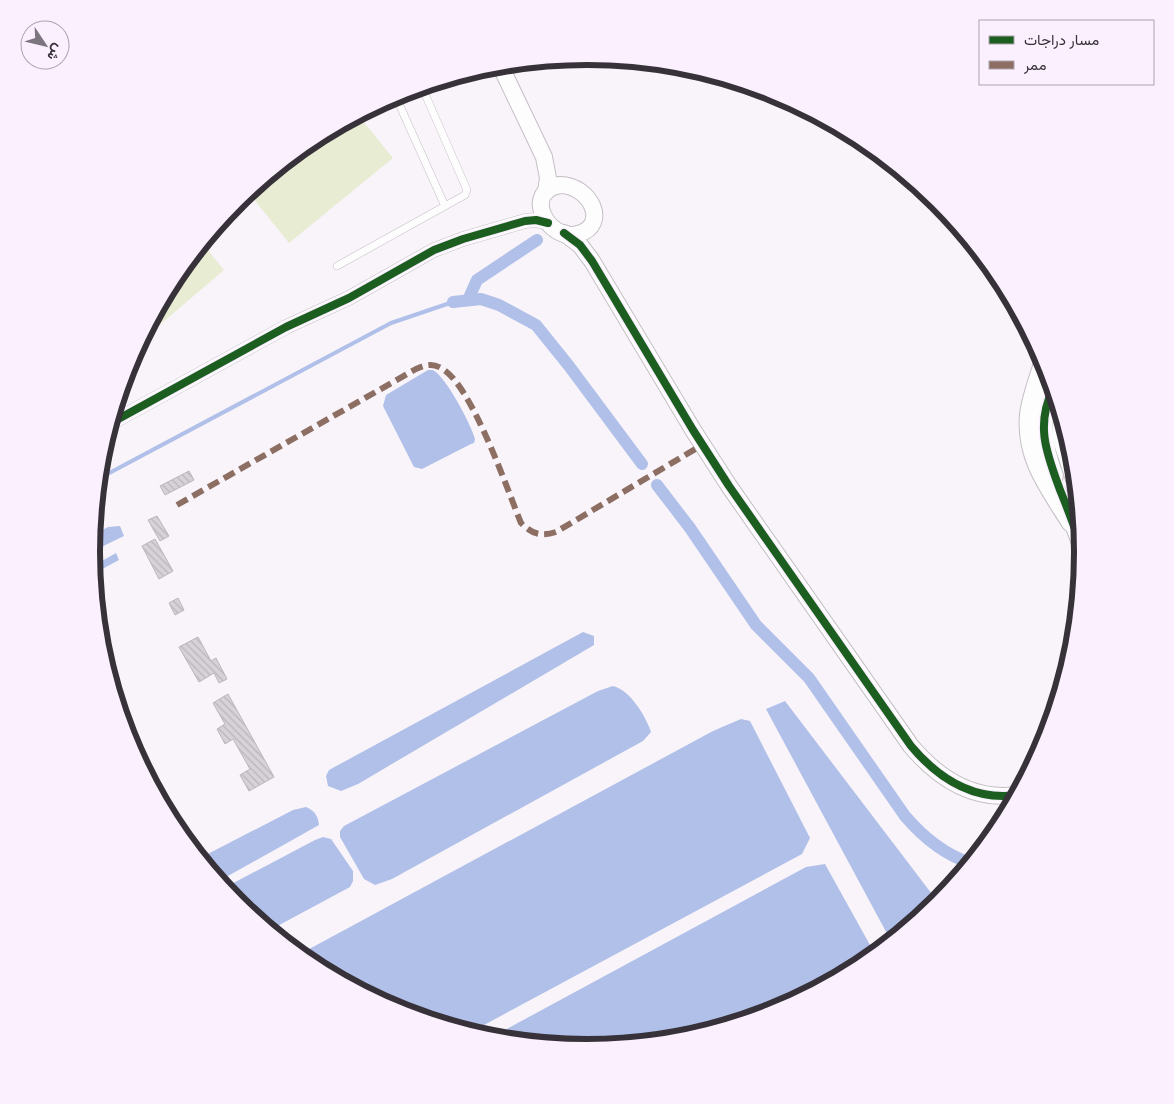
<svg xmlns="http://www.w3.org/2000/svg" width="1174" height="1104" viewBox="0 0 1174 1104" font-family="'Golos Text',Vazirmatn,sans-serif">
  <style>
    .pitch { fill: #e8ecd3 }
    .water { fill: #b0c0e8 }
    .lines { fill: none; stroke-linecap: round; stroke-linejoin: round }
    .stream { stroke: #b0c0e8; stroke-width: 4 }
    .canal { stroke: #b0c0e8; stroke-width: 12 }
    .building { fill: url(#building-back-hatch); stroke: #bbb6bc }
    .service-casing { stroke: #c4bfc5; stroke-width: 8 }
    .minor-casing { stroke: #c4bfc5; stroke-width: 15 }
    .tertiary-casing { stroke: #c4bfc5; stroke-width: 18 }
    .trunk-casing { stroke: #c4bfc5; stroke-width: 24 }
    .service { stroke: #fefdfe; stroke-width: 7 }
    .minor { stroke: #fefdfe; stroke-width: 14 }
    .tertiary { stroke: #fefdfe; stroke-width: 16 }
    .trunk { stroke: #fefdfe; stroke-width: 22 }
    .quiet { stroke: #8d6e63; stroke-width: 6; stroke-dasharray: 12 6; stroke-linecap: butt }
    .cycleway-casing { stroke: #fbf0fe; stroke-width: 11 }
    .cycleway { stroke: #1b5e20; stroke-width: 8 }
    .rim { fill: none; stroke: #373239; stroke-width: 6 }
  </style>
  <defs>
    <pattern id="building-back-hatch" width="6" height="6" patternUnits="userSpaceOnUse" patternTransform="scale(1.25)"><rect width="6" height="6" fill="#d7d2d8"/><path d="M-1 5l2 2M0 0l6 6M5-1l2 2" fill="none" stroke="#b9b5ba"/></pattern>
  </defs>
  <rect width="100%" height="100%" fill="#f9f4fa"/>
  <g class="pitch">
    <polygon points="358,115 393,158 289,243 248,192 312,140"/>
    <polygon points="202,243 224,270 141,341 175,276"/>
  </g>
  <g class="water">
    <path d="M428,370H433C446,377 471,424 475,439L474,443L471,444L422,469L414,467L383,406L386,395Z"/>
    <polygon points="120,526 124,536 91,552 93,535 108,527"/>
    <polygon points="116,553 119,560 93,574 93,566"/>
    <polygon points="583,632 594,636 594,645 358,784 341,791 328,786 326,776 329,770"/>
    <path d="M613,686C630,690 645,715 651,732L643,741L392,879L375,885L364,879L340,837V831L344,826L598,691Z"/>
    <polygon points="785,701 938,902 891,941 766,709"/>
    <polygon points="741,719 750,721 810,838 802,854 471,1032 397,1010 311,964 300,954 713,731"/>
    <path d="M306,807C315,811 318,816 319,825L219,881L200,858L293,810Z"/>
    <polygon points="323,837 331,839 353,871 353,881 350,887 270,930 236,902 224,888 315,840"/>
    <polygon points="825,864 875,954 862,964 776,1010 683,1038 587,1048 490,1038 806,867"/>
  </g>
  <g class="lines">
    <polyline class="stream" points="98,479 391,323 453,302"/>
    <g class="canal">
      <polyline points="468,300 477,280 537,240"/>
      <polyline points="453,302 481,299 499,305 536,325 569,366 642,464"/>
      <path d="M657,485L690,528L756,625L809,678L905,816C923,837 943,854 970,863"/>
    </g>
  </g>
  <g class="building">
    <polygon points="189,471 194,480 165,495 160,486"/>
    <polygon points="157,516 169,536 160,541 148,520"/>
    <polygon points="155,539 173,571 159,579 142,546"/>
    <polygon points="178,598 184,610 175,615 169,603"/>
    <polygon points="198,637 211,661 216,658 227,679 219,683 214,673 199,682 179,647"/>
    <polygon points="228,694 274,777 249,791 240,775 250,769 233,739 225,744 217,729 225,724 213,703"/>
  </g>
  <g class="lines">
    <defs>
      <g id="service">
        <polyline points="422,87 467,190 465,195 445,206"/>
        <polyline points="337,266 445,206 395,95"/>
      </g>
      <polyline id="minor" points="111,423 286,327 349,298 434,250 463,239 525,221 536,220 548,223"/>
      <g id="tertiary">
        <polyline points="500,65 544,157 548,178 546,192"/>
        <path d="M560,185C590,185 610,225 578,234C547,242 522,191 560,185Z"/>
        <path d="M564,233L580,245L592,261L693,430L729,486L911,746C938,778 973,801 1017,795"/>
        <path d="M1053,389C1039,419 1044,446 1055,476"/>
        <polyline points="1062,417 1060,437 1076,485"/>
        <polyline points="1068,511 1082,548"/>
      </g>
      <path id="trunk" d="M1045,364C1040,380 1033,398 1031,415C1027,457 1051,487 1072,521"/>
    </defs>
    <use href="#service" class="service-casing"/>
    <use href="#minor" class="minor-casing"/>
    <use href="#tertiary" class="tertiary-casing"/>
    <use href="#trunk" class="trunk-casing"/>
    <use href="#service" class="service"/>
    <use href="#minor" class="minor"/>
    <use href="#tertiary" class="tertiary"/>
    <use href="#trunk" class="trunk"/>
    <path class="quiet" d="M177,505L416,369C425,365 432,363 441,368C471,383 507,489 521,523C532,534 541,537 556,532L702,445"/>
    <defs>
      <g id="cycleway">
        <path d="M564,233L580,245L592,261L693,430L729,486L911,746C938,778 973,801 1017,795"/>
        <path d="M1053,389C1035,426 1047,454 1060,490C1068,509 1075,529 1082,548"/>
        <polyline points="111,423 286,327 349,298 434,250 463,239 525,221 536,220 548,223"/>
      </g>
    </defs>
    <use href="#cycleway" class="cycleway-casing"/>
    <use href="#cycleway" class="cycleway"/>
  </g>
  <path d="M0 0H1174V1104H0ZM100 552a487 487 0 1 1 974 0a487 487 0 1 1-974 0Z" fill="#fbf0fe" fill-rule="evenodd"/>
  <path class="rim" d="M100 552a487 487 0 1 1 974 0a487 487 0 1 1-974 0Z"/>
  <rect x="979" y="20" width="175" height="65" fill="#fbf0fe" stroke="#ada4af"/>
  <rect x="989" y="36" width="25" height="8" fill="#1b5e20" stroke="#ada4af"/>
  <text x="1024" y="45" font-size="15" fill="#373239">مسار دراجات</text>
  <rect x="989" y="61" width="25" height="8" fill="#8d6e63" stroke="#ada4af"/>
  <text x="1024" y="70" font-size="15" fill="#373239">ممر</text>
  <g transform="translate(45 45) rotate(125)"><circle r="24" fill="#fbf0fe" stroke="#ada4af"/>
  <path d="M0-4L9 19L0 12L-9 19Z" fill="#7b767d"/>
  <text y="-8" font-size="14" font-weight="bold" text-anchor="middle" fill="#373239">ش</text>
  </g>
</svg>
